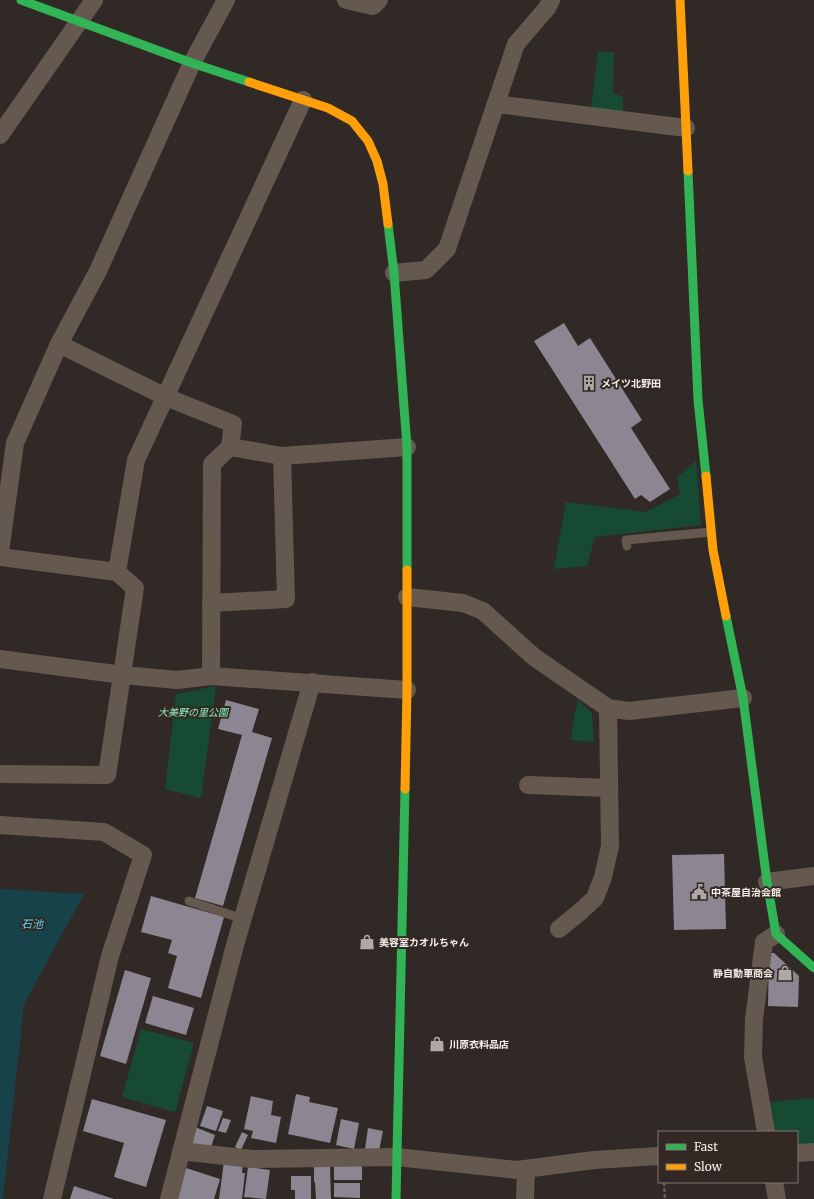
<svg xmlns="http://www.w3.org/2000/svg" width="814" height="1199" viewBox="0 0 814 1199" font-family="Merriweather,'Noto Sans JP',serif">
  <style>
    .green { fill: #174a32 }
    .water { fill: #17424a }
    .building { fill: #8b8691 }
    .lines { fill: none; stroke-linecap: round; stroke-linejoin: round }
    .path { stroke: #645c55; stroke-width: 2.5; stroke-dasharray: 4 2; stroke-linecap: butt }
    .lane { stroke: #65594f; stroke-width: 9 }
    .street { stroke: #65594f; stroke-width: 18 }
    .fast { stroke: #30b455; stroke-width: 9 }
    .slow { stroke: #ff9f0a; stroke-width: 9 }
    .labels { text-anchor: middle; stroke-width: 4; stroke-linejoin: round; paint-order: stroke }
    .poi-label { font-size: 10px; font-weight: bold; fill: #f5ede9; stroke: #332823; text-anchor: start }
    .park-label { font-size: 10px; font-style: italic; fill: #8aedba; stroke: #332823 }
    .water-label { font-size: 11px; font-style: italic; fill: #56d8f4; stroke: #332823 }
  </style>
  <rect width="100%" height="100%" fill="#302926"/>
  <g class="green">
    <polygon points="598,52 614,52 613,93 623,97 623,112 591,108"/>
    <polygon points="696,461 701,525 595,537 587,566 554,569 566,502 646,512 680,494 677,477"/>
    <polygon points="216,686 201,798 165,789 176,694"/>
    <polygon points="578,700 592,713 594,742 571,740 574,716"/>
    <polygon points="141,1029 194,1043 175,1112 122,1097"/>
    <polygon points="814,1098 814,1147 797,1149 797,1132 771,1132 768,1102"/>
  </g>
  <polygon class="water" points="0,889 84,894 24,1004 3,1199 0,1199"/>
  <g class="building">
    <polygon points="564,323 578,346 590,338 642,420 631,428 670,489 650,502 641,495 635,499 534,341"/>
    <polygon points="226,700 259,709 252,732 272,738 223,906 195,898 242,735 218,729"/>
    <polygon points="724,854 726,929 674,930 672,855"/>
    <polygon points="151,896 224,917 201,998 168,988 177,956 168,953 172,940 141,932"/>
    <polygon points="769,953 774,953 799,976 798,1007 768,1006"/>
    <polygon points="125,970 151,978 126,1064 100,1056"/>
    <polygon points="153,996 194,1008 186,1035 145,1023"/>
    <polygon points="296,1094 310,1097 309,1102 338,1108 330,1143 288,1134"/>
    <polygon points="251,1096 273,1101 271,1115 281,1117 276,1143 251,1138 253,1131 244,1129"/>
    <polygon points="92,1099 166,1120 146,1187 114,1177 124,1143 83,1131"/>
    <polygon points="207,1106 223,1111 216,1131 200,1126"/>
    <polygon points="223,1118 231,1120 226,1133 218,1131"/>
    <polygon points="341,1119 359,1123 354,1149 336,1145"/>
    <polygon points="195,1127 215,1135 210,1150 190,1143"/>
    <polygon points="368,1128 383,1131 379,1151 365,1149"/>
    <polygon points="242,1132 248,1135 241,1150 235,1147"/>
    <polygon points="224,1161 243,1163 242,1173 245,1173 242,1199 219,1199"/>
    <rect x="334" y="1164" width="28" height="16"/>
    <polygon points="314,1166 330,1166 331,1199 316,1199 315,1182 314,1182"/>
    <polygon points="248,1167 270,1170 266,1199 244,1197"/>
    <polygon points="186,1168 220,1179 214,1199 176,1199"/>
    <polygon points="291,1176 311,1176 311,1199 295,1199 295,1190 291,1190"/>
    <polygon points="334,1183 360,1183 360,1198 334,1197"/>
    <polygon points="74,1186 114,1199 70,1199"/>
  </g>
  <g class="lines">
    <polyline class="path" points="664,1182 665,1199"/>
    <g class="lane">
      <polyline points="627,546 626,540 711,532"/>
      <polyline points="189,901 243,919"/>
    </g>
    <g class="street">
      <polyline points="346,0 373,6 379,0"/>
      <polyline points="496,104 686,128"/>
      <polyline points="0,135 94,0"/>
      <polyline points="394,273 426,270 447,249 516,44 547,8 551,0"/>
      <polyline points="59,344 166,397 233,424 230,447 282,456 407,447"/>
      <polyline points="230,447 212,464 211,676 407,690"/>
      <polyline points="0,552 15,443 59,344 98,271 192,63 226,0"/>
      <polyline points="0,557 117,572"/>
      <polyline points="407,597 463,603 483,611 534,657 608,708 629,711 743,698"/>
      <polyline points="211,603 286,599 282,456"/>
      <polyline points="0,659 123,675 177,680 211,676"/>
      <polyline points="0,774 107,775 135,588 117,572 136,460 303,100"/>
      <polyline points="528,785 609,788"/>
      <polyline points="0,825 104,832 143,855 110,956 52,1199"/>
      <polyline points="767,882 814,876"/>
      <polyline points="559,929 581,911 595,898 603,877 610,846 608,708"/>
      <polyline points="766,1132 753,1057 754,1019 764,942 776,934"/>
      <polyline points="181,1151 252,1159 397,1157 517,1170 594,1160 659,1156"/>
      <polyline points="797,1153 814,1152"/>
      <polyline points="774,1182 777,1199"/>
      <polyline points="169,1199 235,945 312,682"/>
      <polyline points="525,1199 526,1169"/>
    </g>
    <g class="fast">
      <polyline points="21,0 192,63 249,82"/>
      <polyline points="688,171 698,400 706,476"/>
      <polyline points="388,224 394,273 407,447 407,570"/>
      <polyline points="726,616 743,698 767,882 776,934 814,968"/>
      <polyline points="396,1199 405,789"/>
    </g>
    <g class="slow">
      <polyline points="680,0 688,171"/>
      <polyline points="249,82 328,108 352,121 368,141 377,161 383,184 388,224"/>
      <polyline points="706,476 713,550 726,616"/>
      <polyline points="405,789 407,690 407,570"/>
    </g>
  </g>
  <defs>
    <symbol id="building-bare" viewBox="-9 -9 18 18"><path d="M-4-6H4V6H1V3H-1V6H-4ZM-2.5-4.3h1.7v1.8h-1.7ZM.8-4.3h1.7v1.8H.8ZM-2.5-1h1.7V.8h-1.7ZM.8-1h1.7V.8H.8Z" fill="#b0a8a5" stroke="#332823" stroke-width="2.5" paint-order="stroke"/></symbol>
    <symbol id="civic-bare" viewBox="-9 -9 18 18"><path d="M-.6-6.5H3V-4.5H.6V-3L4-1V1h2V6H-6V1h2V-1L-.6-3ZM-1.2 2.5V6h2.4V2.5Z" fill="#b0a8a5" stroke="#332823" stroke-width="2.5" paint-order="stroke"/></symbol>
    <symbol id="shop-bare" viewBox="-9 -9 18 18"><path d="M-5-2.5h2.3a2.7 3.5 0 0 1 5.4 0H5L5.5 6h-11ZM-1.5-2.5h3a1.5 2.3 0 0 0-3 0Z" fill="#b0a8a5" stroke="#332823" stroke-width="2.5" paint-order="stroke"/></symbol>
  </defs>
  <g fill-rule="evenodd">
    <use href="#building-bare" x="578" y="372" width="22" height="22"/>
    <use href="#civic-bare" x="688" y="881" width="22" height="22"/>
    <use href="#shop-bare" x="356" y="931" width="22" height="22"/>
    <use href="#shop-bare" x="774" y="962" width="22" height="22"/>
    <use href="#shop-bare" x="426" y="1033" width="22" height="22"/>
  </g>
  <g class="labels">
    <g class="poi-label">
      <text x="601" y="387">メイツ北野田</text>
      <text x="711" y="896">中茶屋自治会館</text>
      <text x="379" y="946">美容室カオルちゃん</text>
      <text x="773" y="977" text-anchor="end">静自動車商会</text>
      <text x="449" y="1048">川原衣料品店</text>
    </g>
    <g class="park-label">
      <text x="193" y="716">大美野の里公園</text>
    </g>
    <g class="water-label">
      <text x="32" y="928">石池</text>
    </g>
  </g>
  <rect x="658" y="1131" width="140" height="52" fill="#332823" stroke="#817772"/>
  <rect x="666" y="1144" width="20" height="6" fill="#30b455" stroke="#817772"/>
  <text x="694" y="1151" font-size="12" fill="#f5ede9">Fast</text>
  <rect x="666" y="1164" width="20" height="6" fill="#ff9f0a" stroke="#817772"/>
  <text x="694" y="1171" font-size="12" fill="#f5ede9">Slow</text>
</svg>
